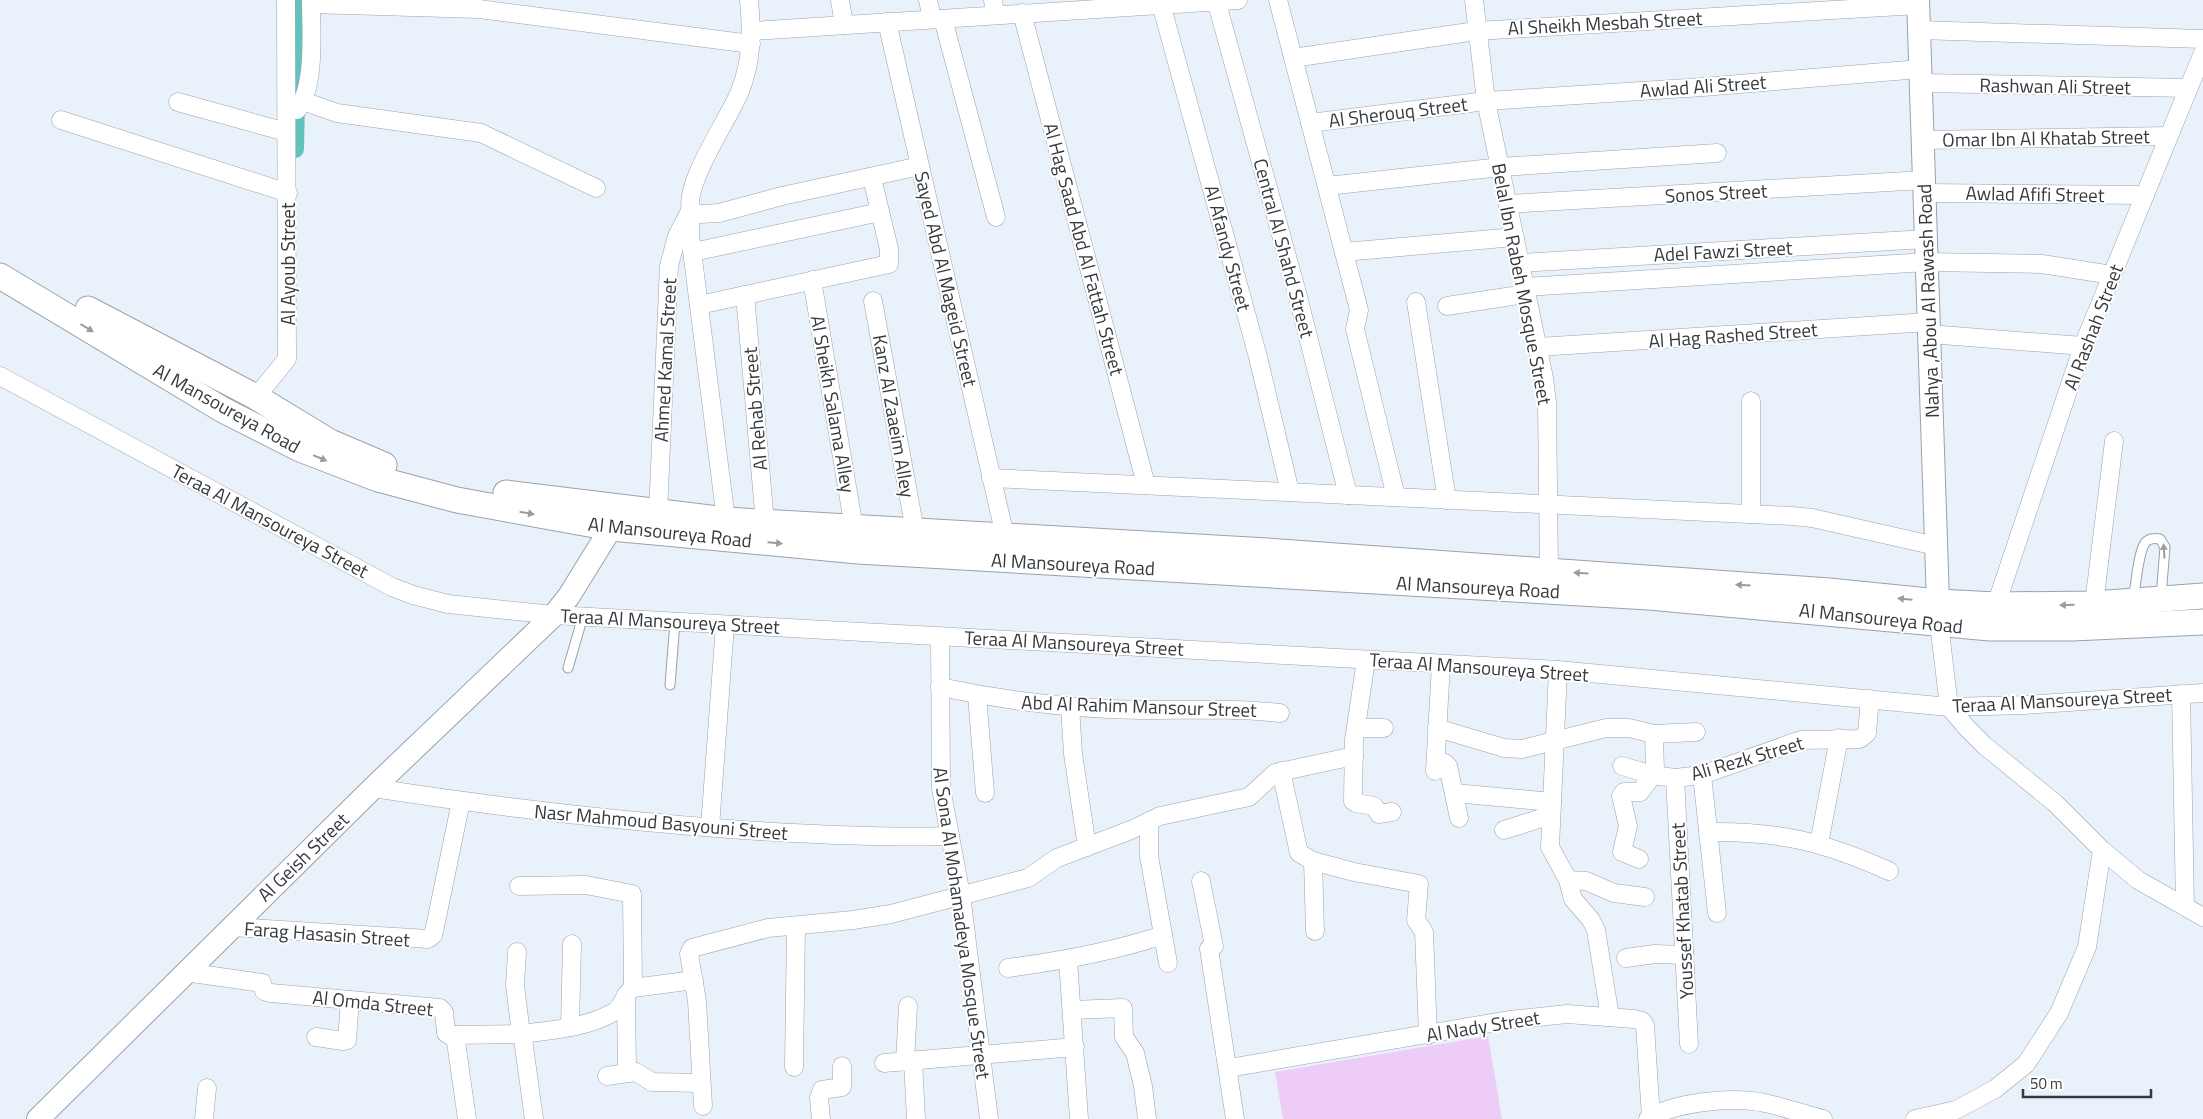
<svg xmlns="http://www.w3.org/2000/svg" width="2203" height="1119" viewBox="0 0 2203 1119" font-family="'Titillium Web',sans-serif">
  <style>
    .green { fill: #edccf6 }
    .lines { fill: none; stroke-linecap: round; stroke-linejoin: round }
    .canal { stroke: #60c4bc; stroke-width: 18 }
    .service-casing { stroke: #9ba2ab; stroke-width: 11 }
    .minor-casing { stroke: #9ba2ab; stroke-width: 19 }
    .tertiary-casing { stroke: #9ba2ab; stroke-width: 24 }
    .secondary-casing { stroke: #9ba2ab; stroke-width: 27 }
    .service { stroke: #fff; stroke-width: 9 }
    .minor { stroke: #fff; stroke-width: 18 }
    .tertiary { stroke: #fff; stroke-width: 22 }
    .secondary { stroke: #fff; stroke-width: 25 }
    .oneway { fill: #9a9c9e }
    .labels { text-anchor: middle; stroke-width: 4; stroke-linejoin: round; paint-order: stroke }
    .street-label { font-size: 19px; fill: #36393d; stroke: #fff }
  </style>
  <rect width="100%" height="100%" fill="#e9f1fb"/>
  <polygon class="green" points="1488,1036 1502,1119 1283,1119 1275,1072"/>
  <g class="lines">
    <polyline class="canal" points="295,149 298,0"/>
    <defs>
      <g id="service">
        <path d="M2133,600C2136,586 2138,553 2145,543C2149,538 2154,538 2160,539L2165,547L2161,597"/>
        <polyline points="568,668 583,616"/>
        <polyline points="670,685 675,622"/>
      </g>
      <g id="minor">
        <path d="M749,0C752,32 752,61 740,91C729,119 683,184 691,211L700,214L719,213L782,196L920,166"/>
        <polyline points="840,0 844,25"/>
        <polyline points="928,0 932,19"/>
        <polyline points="993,0 995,15"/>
        <polyline points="1216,0 1296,289 1348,495"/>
        <polyline points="1278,0 1359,310 1355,329 1396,497"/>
        <polyline points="1474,0 1486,101 1544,378 1547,403 1549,571"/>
        <polyline points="311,4 479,9 751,44"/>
        <polyline points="1161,4 1258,357 1290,492"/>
        <polyline points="1022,13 1146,485"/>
        <polyline points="943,19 996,217"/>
        <polyline points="887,22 1005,536"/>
        <polyline points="1919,30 2203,39"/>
        <polyline points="752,31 1238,0"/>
        <polyline points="1293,58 1476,31 1918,5"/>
        <polyline points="1921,83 2188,88"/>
        <polyline points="303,101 337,113 481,133 596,188"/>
        <polyline points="178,102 286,132"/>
        <path d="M297,110C316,86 311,30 311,0"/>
        <polyline points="61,120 288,193"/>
        <polyline points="1310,123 1486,101 1703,87 1920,69"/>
        <polyline points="1923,140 2169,136"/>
        <polyline points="1327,186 1501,167 1717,153"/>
        <polyline points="1924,193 2145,195"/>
        <polyline points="1508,204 1924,180"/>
        <polyline points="691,211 690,235 726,520"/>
        <polyline points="693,252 880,212"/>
        <polyline points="1344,252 1515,237"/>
        <polyline points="1520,263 1926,239"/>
        <polyline points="812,280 854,528"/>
        <polyline points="1525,287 1927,262 2042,264 2112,275"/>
        <polyline points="745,295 765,523"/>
        <polyline points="873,301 915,531"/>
        <polyline points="1416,302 1447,500"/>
        <polyline points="699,305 889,264 889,249 872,178"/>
        <polyline points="1447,306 1526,294"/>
        <polyline points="1929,334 2083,346"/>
        <polyline points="1538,347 1929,322"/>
        <polyline points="0,376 392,587 413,595 448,604 554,615 1558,670 1949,707 2024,705 2203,693"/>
        <polyline points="256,397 287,359 286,0"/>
        <polyline points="991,478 1792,516 1812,518 1936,546"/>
        <polyline points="658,513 669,266 677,236 689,213"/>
        <polyline points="1751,514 1751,401"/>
        <polyline points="2094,604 2114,441"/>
        <polyline points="1996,605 2083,346 2203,53"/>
        <polyline points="1939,623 1949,707 1967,728 1985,746 2055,803 2102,850 2138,880 2203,917"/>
        <polyline points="940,636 941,788 961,895 989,1119"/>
        <polyline points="1366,660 1354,740 1353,801 1356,803 1374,806 1379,814 1392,812"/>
        <polyline points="1558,670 1550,847 1568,880 1573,899 1591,920 1596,930 1610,1017"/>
        <path d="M940,687C1006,701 1075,709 1143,710C1190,710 1232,708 1280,713"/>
        <polyline points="2181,694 2185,907"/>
        <polyline points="977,695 985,793"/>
        <polyline points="1070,706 1073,754 1087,847"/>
        <polyline points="1356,728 1384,728"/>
        <polyline points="1437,728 1504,748 1522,749 1606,728 1629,728 1654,734 1696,732"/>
        <polyline points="1436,761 1445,763 1448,766 1459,818"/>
        <polyline points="1622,766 1653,775 1675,778 1702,775 1801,740 1860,739 1867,733 1870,699"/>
        <polyline points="1281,771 1299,853 1313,861 1315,931"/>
        <polyline points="1435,771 1441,664"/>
        <polyline points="1702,775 1717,913"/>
        <polyline points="1675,778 1689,1044"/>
        <path d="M373,788C496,807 618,821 742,830C811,834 880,838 950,836"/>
        <polyline points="1455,793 1552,802"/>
        <polyline points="1149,821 1149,856 1168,963"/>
        <polyline points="710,827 725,625"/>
        <polyline points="1504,830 1551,815"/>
        <path d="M1708,832C1780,831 1824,842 1889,871"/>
        <polyline points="1819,844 1839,738"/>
        <polyline points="1639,859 1622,852 1628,826 1621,796 1624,792 1640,792 1655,772 1654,734"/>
        <polyline points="1313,861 1354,872 1419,884 1416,920 1424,932 1428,1035"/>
        <polyline points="1568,880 1586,881 1614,893 1645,897"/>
        <polyline points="1201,881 1214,946 1209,949 1235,1119"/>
        <polyline points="519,886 586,885 632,894 633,988"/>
        <polyline points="232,927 428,939 433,935 435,927 461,801"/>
        <path d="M517,952L515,985L521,1034C553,1030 586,1028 614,1012C623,1007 624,994 633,988L694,980"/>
        <polyline points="1626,958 1655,954 1684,955"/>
        <polyline points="1068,960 1079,1119"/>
        <path d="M1008,968C1061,961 1112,952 1163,935"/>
        <polyline points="185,972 262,983 264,991 271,993 440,1008 444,1012 446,1033 449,1035 521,1034 523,1039 534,1119"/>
        <polyline points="626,995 627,1073"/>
        <polyline points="1072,1010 1123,1008 1124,1037 1135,1053 1143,1086 1147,1119"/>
        <polyline points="570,1027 572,944"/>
        <polyline points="455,1035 467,1119"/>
        <polyline points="316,1037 343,1041 347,1040 350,1000"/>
        <polyline points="913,1061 916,1119"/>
        <polyline points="905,1062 908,1006"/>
        <polyline points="884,1063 1075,1047"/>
        <polyline points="794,1067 796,926"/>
        <polyline points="1229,1068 1509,1020 1567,1014 1634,1019 1642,1021 1645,1026 1651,1117"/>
        <polyline points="607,1076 636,1072 652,1082 701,1083"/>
        <polyline points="703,1106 697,1001 689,954 692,948 768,928 853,920 891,914 1028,878 1057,858 1131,830 1160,816 1249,797 1275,773 1354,756"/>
        <polyline points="204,1119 207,1088"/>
        <polyline points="821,1119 819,1098 822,1090 842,1087 842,1066"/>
        <path d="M1648,1119C1674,1102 1730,1097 1760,1102C1781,1106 1803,1114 1823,1119"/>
        <polyline points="1915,1119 1956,1110 1995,1089 2026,1064 2059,1013 2087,947 2102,850"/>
      </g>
      <g id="tertiary">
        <polyline points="1918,0 1938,602"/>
        <polyline points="38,1119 373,788 554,615 569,596 611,528"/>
      </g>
      <g id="secondary">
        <polyline points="0,276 223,410 300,449 378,479 457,500 611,528 858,551 1649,597 1990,628 2072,628 2203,622"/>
        <polyline points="88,309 256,397 330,442 384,465"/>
        <polyline points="506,493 726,520 1267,551 1829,591 1938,602 1996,605 2094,604 2203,596"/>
      </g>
    </defs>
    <use href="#service" class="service-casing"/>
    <use href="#minor" class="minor-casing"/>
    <use href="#tertiary" class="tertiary-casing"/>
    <use href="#secondary" class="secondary-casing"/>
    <use href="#service" class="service"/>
    <use href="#minor" class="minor"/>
    <use href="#tertiary" class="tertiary"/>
    <use href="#secondary" class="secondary"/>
  </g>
  <defs><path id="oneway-solid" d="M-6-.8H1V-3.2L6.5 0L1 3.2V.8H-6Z" transform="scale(1.25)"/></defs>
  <g class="oneway">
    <use href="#oneway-solid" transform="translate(87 328) rotate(31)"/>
    <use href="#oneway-solid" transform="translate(320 458) rotate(23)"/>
    <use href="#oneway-solid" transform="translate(527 513) rotate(10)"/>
    <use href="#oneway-solid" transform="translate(775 543) rotate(5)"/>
    <use href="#oneway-solid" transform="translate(2164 551) rotate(-94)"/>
    <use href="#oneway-solid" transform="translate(1581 573) rotate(-176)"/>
    <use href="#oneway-solid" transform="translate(1743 585) rotate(-176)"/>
    <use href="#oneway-solid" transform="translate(1905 599) rotate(-175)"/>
    <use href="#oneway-solid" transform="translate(2067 605) rotate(179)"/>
  </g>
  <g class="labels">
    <g class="street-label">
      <text transform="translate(1605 23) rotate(-3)" y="7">Al Sheikh Mesbah Street</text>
      <text transform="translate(1703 86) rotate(-4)" y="7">Awlad Ali Street</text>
      <text transform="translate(2055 86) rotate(1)" y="7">Rashwan Ali Street</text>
      <text transform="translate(1398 112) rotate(-7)" y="7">Al Sherouq Street</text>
      <text transform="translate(2046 138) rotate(-1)" y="7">Omar Ibn Al Khatab Street</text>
      <text transform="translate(1716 193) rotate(-3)" y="7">Sonos Street</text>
      <text transform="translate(2035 194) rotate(1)" y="7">Awlad Afifi Street</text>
      <text transform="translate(1228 248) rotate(75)" y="7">Al Afandy Street</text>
      <text transform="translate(1284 248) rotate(75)" y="7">Central Al Shahd Street</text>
      <text transform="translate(1084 249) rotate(75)" y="7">Al Hag Saad Abd Al Fattah Street</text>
      <text transform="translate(1723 251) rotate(-3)" y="7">Adel Fawzi Street</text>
      <text transform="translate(288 264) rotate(-90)" y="7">Al Ayoub Street</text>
      <text transform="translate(946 279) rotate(77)" y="7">Sayed Abd Al Mageid Street</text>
      <text transform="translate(1522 284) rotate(79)" y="7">Belal Ibn Rabeh Mosque Street</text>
      <text transform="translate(1928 301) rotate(-92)" y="7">Nahya ,Abou Al Rawash Road</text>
      <text transform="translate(2093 327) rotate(-69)" y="7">Al Rashah Street</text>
      <text transform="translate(1733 335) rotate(-4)" y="7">Al Hag Rashed Street</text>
      <text transform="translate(665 360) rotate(-87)" y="7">Ahmed Kamal Street</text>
      <text transform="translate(833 404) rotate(80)" y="7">Al Sheikh Salama Alley</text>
      <text transform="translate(227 408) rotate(29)" y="7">Al Mansoureya Road</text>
      <text transform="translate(755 409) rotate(-95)" y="7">Al Rehab Street</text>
      <text transform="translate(894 416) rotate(80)" y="7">Kanz Al Zaaeim Alley</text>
      <text transform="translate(270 521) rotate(28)" y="7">Teraa Al Mansoureya Street</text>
      <text transform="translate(670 532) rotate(6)" y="7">Al Mansoureya Road</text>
      <text transform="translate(1073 564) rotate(3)" y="7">Al Mansoureya Road</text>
      <text transform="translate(1478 587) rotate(3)" y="7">Al Mansoureya Road</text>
      <text transform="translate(1881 618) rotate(6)" y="7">Al Mansoureya Road</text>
      <text transform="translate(670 621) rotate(3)" y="7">Teraa Al Mansoureya Street</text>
      <text transform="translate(1074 643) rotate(3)" y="7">Teraa Al Mansoureya Street</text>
      <text transform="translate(1479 667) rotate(4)" y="7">Teraa Al Mansoureya Street</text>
      <text transform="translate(2062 700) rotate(-3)" y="7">Teraa Al Mansoureya Street</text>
      <text transform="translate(1139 706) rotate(2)" y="7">Abd Al Rahim Mansour Street</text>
      <text transform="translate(1747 758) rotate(-16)" y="7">Ali Rezk Street</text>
      <text transform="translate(661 822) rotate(5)" y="7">Nasr Mahmoud Basyouni Street</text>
      <text transform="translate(303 857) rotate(-44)" y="7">Al Geish Street</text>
      <text transform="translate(1682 911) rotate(-93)" y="7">Youssef Khatab Street</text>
      <text transform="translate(962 923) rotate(82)" y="7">Al Sona Al Mohamadeya Mosque Street</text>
      <text transform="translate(327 934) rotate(4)" y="7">Farag Hasasin Street</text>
      <text transform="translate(373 1003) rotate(6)" y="7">Al Omda Street</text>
      <text transform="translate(1483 1026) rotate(-9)" y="7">Al Nady Street</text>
    </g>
  </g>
  <path d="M2023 1089v8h128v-8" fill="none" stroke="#36393d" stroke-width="2.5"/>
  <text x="2030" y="1089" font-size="15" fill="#36393d" stroke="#ffffff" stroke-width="4" paint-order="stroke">50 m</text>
</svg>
